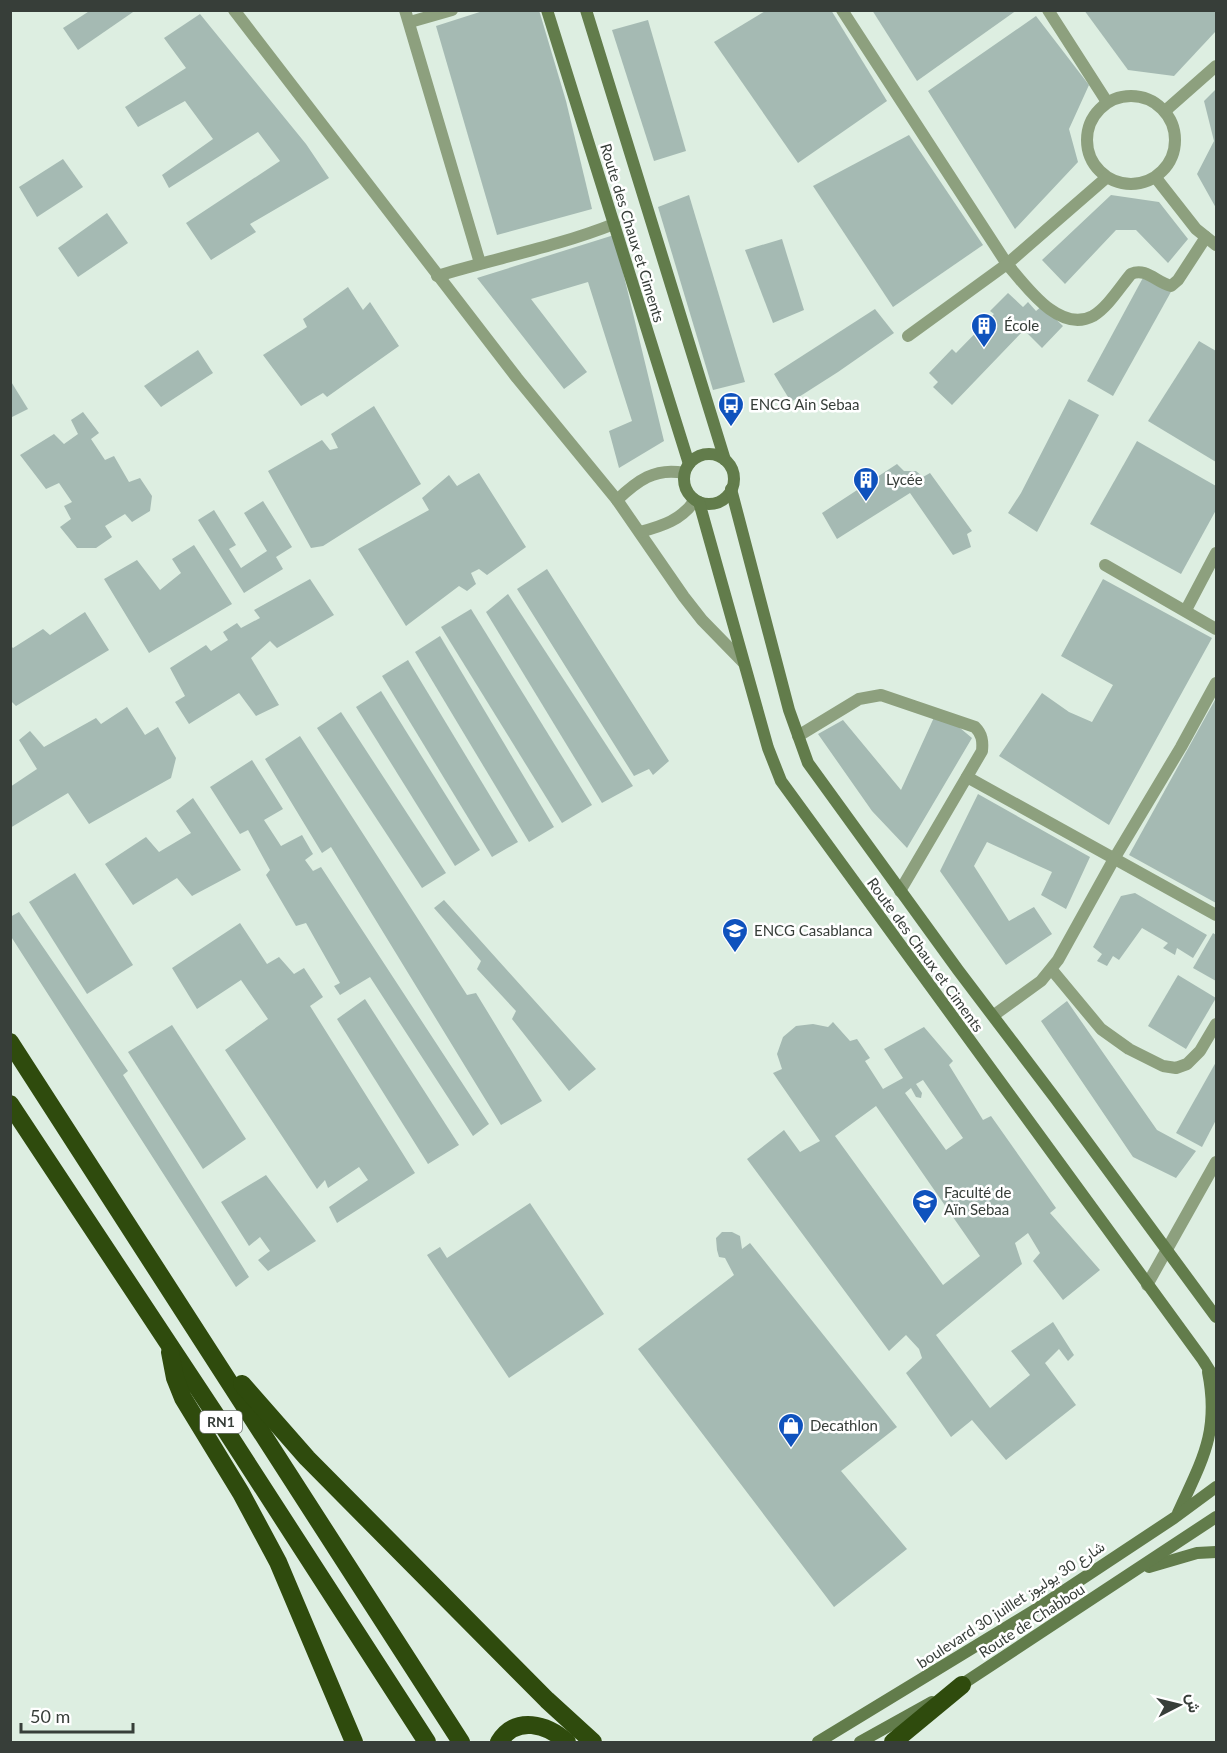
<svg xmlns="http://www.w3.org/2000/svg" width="1227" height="1753" viewBox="0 0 1227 1753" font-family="Lato,Vazirmatn,sans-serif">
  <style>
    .building { fill: #a5bab3; fill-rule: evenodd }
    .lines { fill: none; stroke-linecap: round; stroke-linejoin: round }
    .street { stroke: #8da07e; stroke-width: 12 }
    .secondary { stroke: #627c4b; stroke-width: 12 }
    .highway { stroke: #2f4b0d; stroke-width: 18 }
    .labels { text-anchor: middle; stroke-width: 5; stroke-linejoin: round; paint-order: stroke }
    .shield { fill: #fff; stroke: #737874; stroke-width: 1.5 }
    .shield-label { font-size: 14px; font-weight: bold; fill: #373e39 }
    .street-label { font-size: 15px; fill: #373e39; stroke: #fff }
    .poi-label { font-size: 15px; fill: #373e39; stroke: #fff; text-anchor: start }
  </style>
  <rect width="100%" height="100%" fill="#ddeee1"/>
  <g class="building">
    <polygon points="91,10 136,10 78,50 63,28"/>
    <polygon points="486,10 539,10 566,101 592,209 497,235 436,26"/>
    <polygon points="767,10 831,10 887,101 798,163 714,42"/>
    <polygon points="872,10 1017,10 917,81"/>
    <polygon points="1084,10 1216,10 1216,31 1174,76 1128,70"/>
    <polygon points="200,14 306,144 329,178 250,224 256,232 211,260 186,223 280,161 258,132 169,188 162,175 213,139 185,101 138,127 125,107 186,68 164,38"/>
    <polygon points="1036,16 1089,85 1069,129 1078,162 1015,229 928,91"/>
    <polygon points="648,20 686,151 654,161 612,30"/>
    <polygon points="1216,89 1216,208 1197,174 1214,141 1204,101"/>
    <polygon points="909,135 983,245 893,307 813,186"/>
    <polygon points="63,159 83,187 37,217 19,187"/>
    <polygon points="689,195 745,382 713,390 658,207"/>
    <polygon points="1111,195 1159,202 1188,239 1168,263 1136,230 1116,230 1065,284 1042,260"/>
    <polygon points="107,213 128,243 78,277 58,248"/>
    <polygon points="614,235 664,441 619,468 609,431 632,421 588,282 531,299 587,372 564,389 477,278"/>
    <polygon points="782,239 804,310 773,323 745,250"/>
    <polygon points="1145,274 1172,290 1113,396 1087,381"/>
    <polygon points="348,287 363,310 370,302 399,346 327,397 323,393 301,406 263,355 307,327 303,319"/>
    <polygon points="1008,293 1023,307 1028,302 1036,311 1042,306 1063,326 1042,348 1024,330 952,405 933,387 938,382 929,373 952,349 956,353 994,314 990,311"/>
    <polygon points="875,309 894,333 838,372 791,402 774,374"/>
    <polygon points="1199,341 1216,351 1216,462 1148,421"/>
    <polygon points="198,350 213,373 161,407 144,386"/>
    <polygon points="10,380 28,409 10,418"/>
    <polygon points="1069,399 1099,415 1037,532 1008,513 1021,493"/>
    <polygon points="374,406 421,484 323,546 311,548 268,471 322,440 330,450 338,448 331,434"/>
    <polygon points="83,412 99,433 91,439 105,460 114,456 129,482 140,478 152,496 150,511 132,522 125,514 105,526 112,537 96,548 77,548 60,527 71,519 64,506 72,502 59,483 46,489 20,455 54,434 64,444 78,434 71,420"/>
    <polygon points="1137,441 1216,486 1216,510 1181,574 1090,524"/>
    <polygon points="897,464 904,471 916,471 923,477 930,473 972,531 967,534 971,547 953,555 910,493 837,539 822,513"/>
    <polygon points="479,473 526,547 487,575 479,569 471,573 476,584 467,591 459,586 406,626 358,549 429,510 422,498 449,475 457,486"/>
    <polygon points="263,501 292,547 276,557 283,569 244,593 198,520 214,510 236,545 229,549 241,568 267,551 244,513"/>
    <polygon points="194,545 232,604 149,653 104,579 137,560 160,590 181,573 172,559"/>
    <polygon points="547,569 669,761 653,775 649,769 634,776 517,589"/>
    <polygon points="310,579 334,615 277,648 270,641 251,658 279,705 256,716 239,693 189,724 175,702 185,696 170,668 206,645 211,651 228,640 223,632 237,623 241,628 260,618 254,610"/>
    <polygon points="1103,579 1212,638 1109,825 999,756 1042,693 1069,712 1092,722 1113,685 1061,656"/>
    <polygon points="508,594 633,786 602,803 486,612"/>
    <polygon points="471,609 592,805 562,823 441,627"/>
    <polygon points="85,612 109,650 16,706 10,700 10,645 13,648 43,629 50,635"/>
    <polygon points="440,636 554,827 529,842 415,652"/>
    <polygon points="408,660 518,842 492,857 382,676"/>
    <polygon points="381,691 480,850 455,866 356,707"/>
    <polygon points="1216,698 1216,903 1129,855"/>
    <polygon points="127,707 145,735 158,727 176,758 171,778 89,824 68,793 10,828 10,787 37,769 19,740 30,731 44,747 96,718 101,724"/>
    <polygon points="341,712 446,873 422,888 317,728"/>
    <polygon points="936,713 954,723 972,738 907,848 872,811 818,734 843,720 901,790"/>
    <polygon points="300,736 467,995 476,993 542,1101 501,1125 331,847 322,853 265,759"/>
    <polygon points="252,760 283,809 264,820 281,846 302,835 313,854 305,860 313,871 321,867 489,1124 473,1136 370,977 340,995 334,986 340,983 306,923 296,926 266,875 270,870 248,830 240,834 210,787"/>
    <polygon points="978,794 1090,857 1066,909 1041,895 1052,872 987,842 974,866 1009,921 1034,907 1052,934 1006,965 940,871"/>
    <polygon points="193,798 241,870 192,896 177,878 133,905 105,864 146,837 159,852 191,833 176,811"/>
    <polygon points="75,873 133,965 87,994 29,902"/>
    <polygon points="1135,893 1207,935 1193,958 1177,948 1175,955 1163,948 1168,943 1142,928 1119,960 1113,956 1107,966 1097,961 1102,954 1093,947 1121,896"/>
    <polygon points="444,900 596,1069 569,1091 512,1019 516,1011 477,969 481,961 434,908"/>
    <polygon points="19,912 128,1071 123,1075 249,1277 236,1287 10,935 10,917"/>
    <polygon points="240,923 267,964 279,957 294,974 304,968 323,997 310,1006 415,1173 337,1223 329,1207 368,1180 359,1167 328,1188 325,1180 317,1189 225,1050 268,1019 241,980 197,1009 172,968"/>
    <polygon points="1213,933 1216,935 1216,981 1193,968"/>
    <polygon points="1178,975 1216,998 1186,1049 1148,1026"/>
    <polygon points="365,999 459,1145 428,1164 337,1019"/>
    <polygon points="1067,1001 1157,1130 1196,1151 1176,1178 1133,1157 1041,1021"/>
    <path d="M833,1022L850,1041L857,1039L870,1058L865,1061L883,1089L903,1078L884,1049L924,1027L953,1061L949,1065L983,1120L991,1116L1056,1208L1050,1213L1100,1270L1063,1300L1033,1261L1040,1253L1028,1233L1015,1243L1022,1264L936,1335L990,1408L1030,1375L1011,1351L1053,1322L1074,1355L1068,1361L1059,1349L1045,1363L1076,1405L1006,1460L972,1420L951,1437L906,1373L922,1358L919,1349L906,1335L889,1351L747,1159L784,1130L800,1152L820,1141L773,1073L782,1069L777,1054L783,1037L796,1026L813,1024L828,1027ZM923,1080L963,1138L946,1150L905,1093L911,1088L916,1097L921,1098L922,1093L916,1084ZM876,1106L980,1256L943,1285L835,1136Z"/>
    <polygon points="172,1025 246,1139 203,1169 128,1052"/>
    <polygon points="1216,1062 1216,1120 1202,1147 1176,1133"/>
    <polygon points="266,1175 316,1241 268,1271 258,1260 270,1251 260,1237 249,1246 221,1202"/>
    <polygon points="530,1203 604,1314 509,1378 427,1255 440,1247 447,1258"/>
    <polygon points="722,1232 732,1232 740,1236 742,1249 750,1243 897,1427 841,1471 907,1549 834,1607 638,1349 734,1275 725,1258 719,1257 717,1250 716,1238"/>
  </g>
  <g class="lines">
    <g class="street">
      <polyline points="234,10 517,378 617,500 684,597 702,620 743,662"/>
      <polyline points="405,10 480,263"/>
      <path d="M842,10L1007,264C1026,286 1059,334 1093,316C1108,307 1120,287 1131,274C1146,267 1157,283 1171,286L1178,280L1206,237"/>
      <polyline points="1048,10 1107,102"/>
      <polyline points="410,22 452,10"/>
      <circle cx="1131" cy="140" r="44"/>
      <polyline points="1165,111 1216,66"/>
      <polyline points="1156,178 1196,229 1216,245"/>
      <path d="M437,276C496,258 556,247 614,224"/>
      <polyline points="908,336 1007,264 1106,178"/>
      <path d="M617,500C637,481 655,467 684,473"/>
      <path d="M640,532C662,526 682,520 695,500"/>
      <polyline points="1105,565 1216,629"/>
      <polyline points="1186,610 1216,553"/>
      <path d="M798,736L859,699L881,695L975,727C982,734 983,741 982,751L900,891"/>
      <polyline points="967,777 1216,915"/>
      <polyline points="1052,970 1101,1029 1129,1049 1163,1066 1176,1068 1187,1064 1200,1051 1216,1024"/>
      <polyline points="994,1015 1041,981 1058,960 1114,859 1181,747 1216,683"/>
      <polyline points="1147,1285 1216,1162"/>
    </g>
    <g class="secondary">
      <polyline points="547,10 689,464"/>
      <polyline points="586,10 725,460"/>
      <circle cx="709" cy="479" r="25"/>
      <polyline points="731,489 789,710 808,763 958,970 1055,1098 1216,1317"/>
      <polyline points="699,502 768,748 781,781 1203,1360 1216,1381"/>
      <path d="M1178,1513C1202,1460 1220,1432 1208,1372"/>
      <polyline points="1149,1567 1197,1553 1216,1552"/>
      <polyline points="955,1689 1216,1517"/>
      <polyline points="818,1742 1035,1610 1174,1518 1216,1487"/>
      <polyline points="860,1742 932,1702"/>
    </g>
    <g class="highway">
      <polyline points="10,1042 461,1742"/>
      <polyline points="10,1104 223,1426 427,1742"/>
      <polyline points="170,1352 175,1378 183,1398 241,1493 278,1562 354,1742"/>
      <polyline points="242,1384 307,1458 547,1700 593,1742"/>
      <path d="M499,1742C516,1715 547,1724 567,1742"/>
      <polyline points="893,1742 962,1685"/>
    </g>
  </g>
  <defs>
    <symbol id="building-pin" viewBox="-11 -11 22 30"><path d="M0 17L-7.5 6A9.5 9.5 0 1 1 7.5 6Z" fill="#0f52bd" stroke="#fff"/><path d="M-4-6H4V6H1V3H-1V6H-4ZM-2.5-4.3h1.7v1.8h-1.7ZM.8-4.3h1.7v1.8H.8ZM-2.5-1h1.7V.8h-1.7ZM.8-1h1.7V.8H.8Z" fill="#fff"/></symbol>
    <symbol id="bus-pin" viewBox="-11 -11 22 30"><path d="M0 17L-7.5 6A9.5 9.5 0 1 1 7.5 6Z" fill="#0f52bd" stroke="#fff"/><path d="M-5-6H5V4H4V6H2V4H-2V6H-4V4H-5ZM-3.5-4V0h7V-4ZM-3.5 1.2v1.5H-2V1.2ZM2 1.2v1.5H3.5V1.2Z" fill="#fff"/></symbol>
    <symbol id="university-pin" viewBox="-11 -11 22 30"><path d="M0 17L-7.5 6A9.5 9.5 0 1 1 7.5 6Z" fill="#0f52bd" stroke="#fff"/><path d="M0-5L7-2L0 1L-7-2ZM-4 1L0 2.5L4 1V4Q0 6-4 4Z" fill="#fff"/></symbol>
    <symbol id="shop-pin" viewBox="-11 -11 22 30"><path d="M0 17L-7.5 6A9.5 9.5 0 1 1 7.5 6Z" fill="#0f52bd" stroke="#fff"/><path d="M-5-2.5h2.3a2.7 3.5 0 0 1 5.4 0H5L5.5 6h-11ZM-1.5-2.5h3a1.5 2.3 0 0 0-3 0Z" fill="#fff"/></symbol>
  </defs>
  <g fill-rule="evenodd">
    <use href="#building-pin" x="969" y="311" width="30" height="40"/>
    <use href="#bus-pin" x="716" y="390" width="30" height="40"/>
    <use href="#building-pin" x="851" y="465" width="30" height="40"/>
    <use href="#university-pin" x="720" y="916" width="30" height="40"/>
    <use href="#university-pin" x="910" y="1187" width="30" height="40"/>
    <use href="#shop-pin" x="776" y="1411" width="30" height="40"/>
  </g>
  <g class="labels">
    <rect class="shield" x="200" y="1411" width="42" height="22" rx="4.5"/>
    <g class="shield-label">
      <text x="221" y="1427">RN1</text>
    </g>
    <g class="street-label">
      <text transform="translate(632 233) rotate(73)" y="5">Route des Chaux et Ciments</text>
      <text transform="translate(925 955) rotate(54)" y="5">Route des Chaux et Ciments</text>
      <text transform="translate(1011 1605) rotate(-33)" y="5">boulevard 30 juillet شارع 30 يوليوز</text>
      <text transform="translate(1032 1621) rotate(-33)" y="5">Route de Chabbou</text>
    </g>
    <g class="poi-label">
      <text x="1004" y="331">École</text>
      <text x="750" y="410">ENCG Ain Sebaa</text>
      <text x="886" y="485">Lycée</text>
      <text x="754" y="936">ENCG Casablanca</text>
      <text x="944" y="1198">Faculté de<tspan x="944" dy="17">Aïn Sebaa</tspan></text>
      <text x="810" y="1431">Decathlon</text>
    </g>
  </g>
  <rect width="1227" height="1753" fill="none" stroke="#373e39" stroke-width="24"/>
  <g transform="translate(1179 1705) rotate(83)" stroke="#ffffff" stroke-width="4.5" paint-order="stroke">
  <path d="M0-4.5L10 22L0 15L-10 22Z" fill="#373e39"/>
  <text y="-9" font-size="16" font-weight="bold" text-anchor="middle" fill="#373e39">ش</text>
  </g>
  <path d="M21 1723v9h112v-9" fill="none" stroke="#373e39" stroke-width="3"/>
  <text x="30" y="1723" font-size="18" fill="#373e39" stroke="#ffffff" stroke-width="4.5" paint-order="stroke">50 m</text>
</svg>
